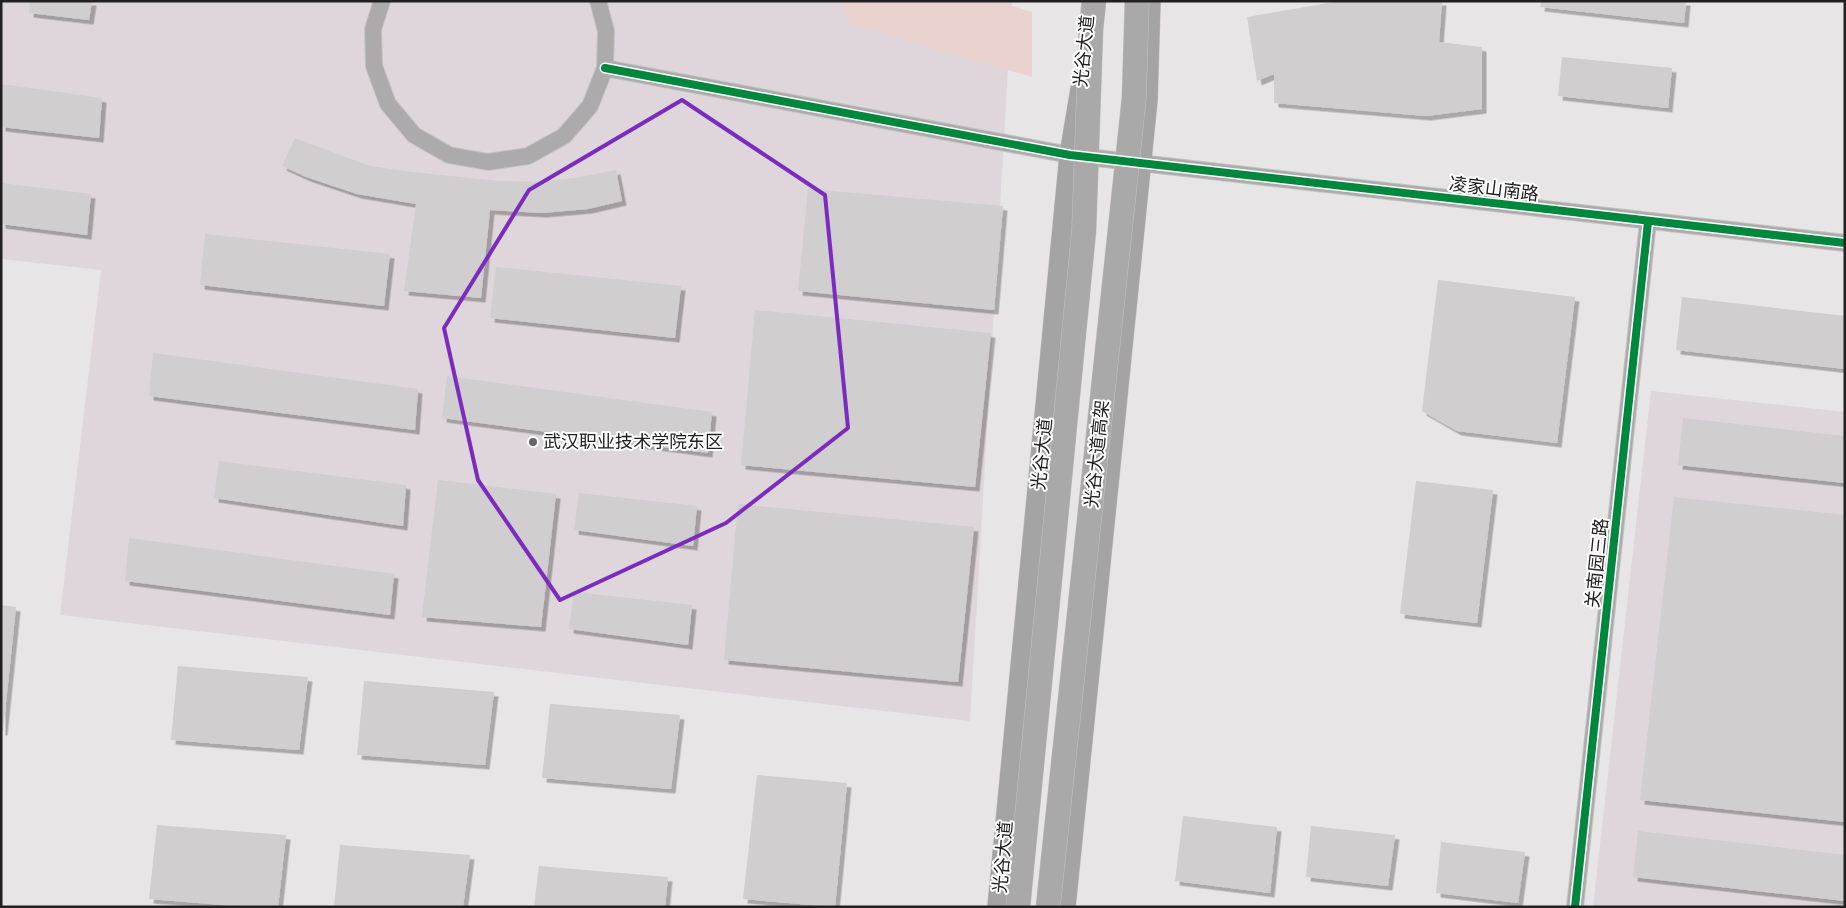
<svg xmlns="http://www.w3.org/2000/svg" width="1846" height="908" viewBox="0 0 1846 908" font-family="Ubuntu,'Noto Sans SC',sans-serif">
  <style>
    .built { fill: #ded6da }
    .green { fill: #ead3cf }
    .building { fill: #d0cecf; filter: url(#shadow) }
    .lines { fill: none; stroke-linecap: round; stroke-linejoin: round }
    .minor-casing { stroke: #c4c2c3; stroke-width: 18 }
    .major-casing { stroke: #c4c2c3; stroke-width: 22 }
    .minor { stroke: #acaaaa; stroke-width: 16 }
    .major { stroke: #a4a4a4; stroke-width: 21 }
    .highway-bridge-casing { stroke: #c4c2c3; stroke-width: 25; stroke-linecap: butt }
    .highway-bridge { stroke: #aaa9a9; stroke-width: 24 }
    .cycleway-casing { stroke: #fff; stroke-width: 11 }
    .cycleway { stroke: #00873e; stroke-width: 8 }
    .marked { fill: none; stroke: #7b2cbf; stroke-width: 4; stroke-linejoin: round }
    .poi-dot { fill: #676566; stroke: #fff; stroke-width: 2 }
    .labels { text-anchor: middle; stroke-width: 4; stroke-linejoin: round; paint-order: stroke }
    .street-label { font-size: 18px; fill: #222021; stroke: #fff }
    .poi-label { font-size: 18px; fill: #222021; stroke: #fff; text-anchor: start }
  </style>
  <defs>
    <filter id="shadow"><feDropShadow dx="4.5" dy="4.5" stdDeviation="0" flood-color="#0004"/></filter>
  </defs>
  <rect width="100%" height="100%" fill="#e8e5e6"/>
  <g class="built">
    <polygon points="1,1 1012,1 970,721 60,615 101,270 1,259"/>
    <polygon points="1651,391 1845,412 1845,907 1593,907"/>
  </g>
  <polygon class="green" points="842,1 996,1 1032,12 1032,77 850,24"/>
  <g class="building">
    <polygon points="30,1 92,1 89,20 29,13"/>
    <polygon points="1340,1 1442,1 1439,42 1482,47 1482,109 1426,116 1274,103 1274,74 1257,81 1247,17"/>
    <polygon points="1541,1 1686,1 1684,23 1540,7"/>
    <polygon points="1562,57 1672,68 1668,108 1558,96"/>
    <polygon points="1,84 102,98 99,138 1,127"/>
    <polygon points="295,138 370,166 412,172 499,181 535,182 575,178 616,170 622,201 588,209 542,213 490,210 481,298 404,291 416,204 357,194 306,177 282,166"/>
    <polygon points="1,183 91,194 87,235 1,224"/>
    <polygon points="808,189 1003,206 994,310 798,291"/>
    <polygon points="205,234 390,254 384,306 200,285"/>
    <polygon points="496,267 681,286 675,338 490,318"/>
    <polygon points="1438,280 1575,297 1557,443 1457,431 1422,411"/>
    <polygon points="1682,297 1845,316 1845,369 1676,350"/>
    <polygon points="755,310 991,333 975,487 741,465"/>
    <polygon points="153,353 418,389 415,430 149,396"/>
    <polygon points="447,376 712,412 708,453 442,418"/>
    <polygon points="1683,418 1845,436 1845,483 1678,465"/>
    <polygon points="219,461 406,485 403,526 214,498"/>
    <polygon points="438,480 556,494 541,627 422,617"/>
    <polygon points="1416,481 1493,490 1477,623 1400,614"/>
    <polygon points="579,493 697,506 693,546 574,530"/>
    <polygon points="1674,497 1845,515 1845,822 1640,800"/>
    <polygon points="738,504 974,527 958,682 724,660"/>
    <polygon points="129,538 394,574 390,615 125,581"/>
    <polygon points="574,592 692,605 688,645 569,629"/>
    <polygon points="1,605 16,607 3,731 1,731"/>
    <polygon points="178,666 308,677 299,750 171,740"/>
    <polygon points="364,681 494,692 485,765 357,755"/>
    <polygon points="550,704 680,715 671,789 542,778"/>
    <polygon points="757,775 847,783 835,907 743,899"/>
    <polygon points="1183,816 1277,827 1270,893 1175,881"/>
    <polygon points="157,825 286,835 278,907 249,907 149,899"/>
    <polygon points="1311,826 1395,835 1388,886 1306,877"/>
    <polygon points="1638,831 1845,855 1845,901 1633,877"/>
    <polygon points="1441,842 1525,852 1518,903 1436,893"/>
    <polygon points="340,845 470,855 463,907 334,907"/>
    <polygon points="539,866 668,877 665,907 534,907"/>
  </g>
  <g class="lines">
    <defs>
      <g id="minor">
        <polyline points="382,1 373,29 374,66 388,104 414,135 449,155 488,162 528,156 564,136 590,106 605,68 606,31 598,1"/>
        <polyline points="605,68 1070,155 1845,243"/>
        <polyline points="1575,907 1648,222"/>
      </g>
      <g id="major">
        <polyline points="998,907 1070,155 1081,89"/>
        <polyline points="1065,907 1147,100 1150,1"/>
      </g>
    </defs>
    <use href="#minor" class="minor-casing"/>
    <use href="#major" class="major-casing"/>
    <use href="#minor" class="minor"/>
    <use href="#major" class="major"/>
    <defs>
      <g id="highway-bridge">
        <polyline points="1018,907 1084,230 1091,29 1094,1"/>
        <polyline points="1048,907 1134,98 1137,1"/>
      </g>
    </defs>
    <use href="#highway-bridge" class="highway-bridge-casing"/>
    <use href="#highway-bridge" class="highway-bridge"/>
    <defs>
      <g id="cycleway">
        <polyline points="605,68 1070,155 1845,243"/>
        <polyline points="1575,907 1648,222"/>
      </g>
    </defs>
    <use href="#cycleway" class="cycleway-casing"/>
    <use href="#cycleway" class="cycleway"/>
  </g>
  <path class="marked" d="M682,100L825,195L848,428L726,523L560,600L478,480L444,328L529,190Z"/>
  <circle class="poi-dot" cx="533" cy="442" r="5"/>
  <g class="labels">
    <g class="street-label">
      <text transform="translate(1084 51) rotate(-84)" y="6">光谷大道</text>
      <text transform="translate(1494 189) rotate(7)" y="6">凌家山南路</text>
      <text transform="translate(1042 454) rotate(-84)" y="6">光谷大道</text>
      <text transform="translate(1097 454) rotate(-84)" y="6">光谷大道高架</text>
      <text transform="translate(1597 563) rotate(-84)" y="6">关南园三路</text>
      <text transform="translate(1003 857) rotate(-85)" y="6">光谷大道</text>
    </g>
    <g class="poi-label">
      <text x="543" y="448">武汉职业技术学院东区</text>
    </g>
  </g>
  <rect width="1846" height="908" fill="none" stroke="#222021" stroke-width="5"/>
</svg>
